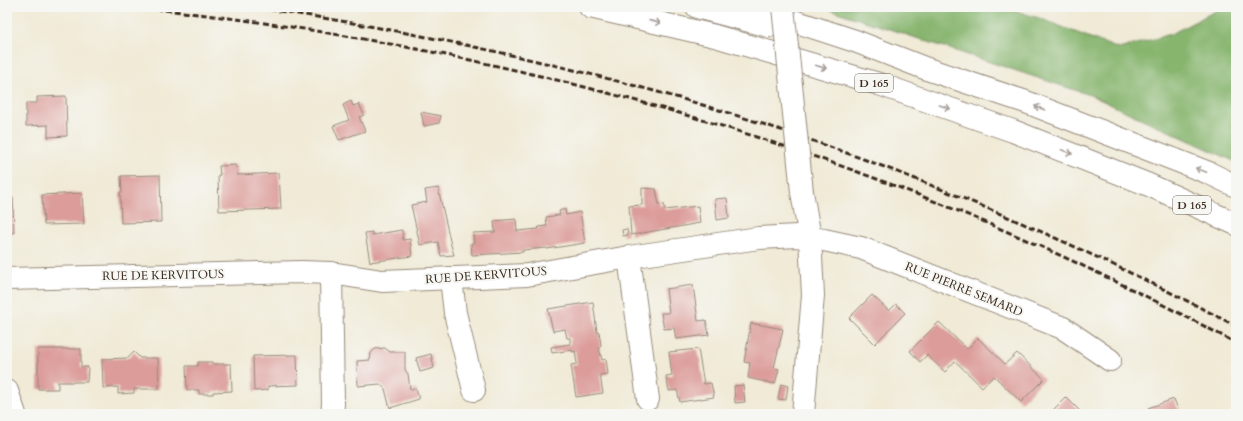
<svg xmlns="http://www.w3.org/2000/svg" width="1243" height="421" viewBox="0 0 1243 421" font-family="Cardo,serif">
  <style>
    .forest { fill: #87b56e; stroke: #617046 }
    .building { fill: #dc9c9a }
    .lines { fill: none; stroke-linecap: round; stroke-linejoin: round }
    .minor-casing { stroke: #968a7a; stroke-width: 24 }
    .highway-casing { stroke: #968a7a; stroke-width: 24 }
    .minor { stroke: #fff; stroke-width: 22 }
    .highway { stroke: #fff; stroke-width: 22 }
    .rail { stroke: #3b2a1e; stroke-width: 3; stroke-dasharray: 6 3; stroke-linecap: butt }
    .minor-bridge-casing { stroke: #968a7a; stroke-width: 24; stroke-linecap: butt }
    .minor-bridge { stroke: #fff; stroke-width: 22 }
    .oneway { stroke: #a79f9a }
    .labels { text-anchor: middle; stroke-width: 4; stroke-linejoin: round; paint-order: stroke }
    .shield { fill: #f6f6f2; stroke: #73675e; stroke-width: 1 }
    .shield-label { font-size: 11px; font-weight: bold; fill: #3b2a1e }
    .street-label { font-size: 12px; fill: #3b2a1e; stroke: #f6f6f2 }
  </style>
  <rect width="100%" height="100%" fill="#f6f6f2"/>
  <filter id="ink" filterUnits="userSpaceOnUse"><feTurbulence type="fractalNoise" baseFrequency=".025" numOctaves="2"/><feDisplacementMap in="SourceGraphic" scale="8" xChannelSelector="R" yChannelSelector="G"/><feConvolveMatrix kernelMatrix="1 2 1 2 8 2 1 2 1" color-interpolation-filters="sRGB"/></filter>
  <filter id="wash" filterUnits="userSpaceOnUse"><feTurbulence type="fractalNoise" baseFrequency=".012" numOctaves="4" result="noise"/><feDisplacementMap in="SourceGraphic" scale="16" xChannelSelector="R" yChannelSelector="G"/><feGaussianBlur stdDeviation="0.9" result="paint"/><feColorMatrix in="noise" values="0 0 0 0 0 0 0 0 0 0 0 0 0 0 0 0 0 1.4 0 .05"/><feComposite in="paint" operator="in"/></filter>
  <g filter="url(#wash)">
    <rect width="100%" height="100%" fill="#f0ead6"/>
    <polygon class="forest" points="822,7 1003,7 1039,18 1119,49 1171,34 1223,7 1236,7 1236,162 1090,95"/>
    <g id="blocks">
      <g class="building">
        <polygon points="66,96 67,136 48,137 48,125 26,126 26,103 37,103 37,97"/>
        <polygon points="351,101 353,106 359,104 364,115 359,117 365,131 339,140 333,126 349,120 343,105"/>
        <polygon points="421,112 441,116 439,123 424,126"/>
        <polygon points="236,165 237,175 279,173 281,209 219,211 218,175 220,175 219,166"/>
        <polygon points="160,175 161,222 121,223 120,192 122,192 121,176"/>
        <polygon points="438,188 451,245 454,255 441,256 438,242 420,245 411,205 427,202 425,190"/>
        <polygon points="642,188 656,189 659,205 664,204 665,210 698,206 700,223 631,235 629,206 642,205"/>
        <polygon points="82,193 84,224 44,225 42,195"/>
        <polygon points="7,198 13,198 14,233 7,233"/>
        <polygon points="727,198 729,218 717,220 715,199"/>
        <polygon points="565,209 566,215 580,212 585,243 547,249 546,248 523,250 523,252 472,255 471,243 474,243 473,233 495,232 494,221 516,219 517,231 539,229 538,227 547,226 546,217 560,215 559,211"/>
        <polygon points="627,229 628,235 623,236 622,230"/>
        <polygon points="402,230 403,240 410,239 412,256 370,262 365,233 372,232 372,235"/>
        <polygon points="693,285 698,321 706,320 709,335 676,339 674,328 664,329 661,313 669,313 666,289"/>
        <polygon points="872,295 889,311 896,304 905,313 875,344 849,318"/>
        <polygon points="593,302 597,332 599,332 601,345 599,348 602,360 606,359 608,374 600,375 603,393 576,397 571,365 577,364 575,351 572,352 572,350 552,353 551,347 570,344 570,338 567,338 565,329 553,331 548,309"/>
        <polygon points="939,322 967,349 978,338 1005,364 1017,353 1044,379 1021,402 994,376 982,387 955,361 945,372 927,355 920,362 910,351"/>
        <polygon points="751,323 783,329 774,368 779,369 775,384 748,378 750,363 744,362"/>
        <polygon points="385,348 390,352 405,352 405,370 408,374 410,389 416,389 419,399 390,408 385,389 380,384 358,386 357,361 370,360 371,353 375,349"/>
        <polygon points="38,349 81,349 81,367 88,367 87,382 58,382 58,389 38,389"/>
        <polygon points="698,349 704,384 711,383 714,397 680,402 677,390 669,391 666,376 672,375 669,352"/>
        <polygon points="134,352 140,358 158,358 159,389 134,389 134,393 118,394 118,387 103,388 102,359 128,358"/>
        <polygon points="431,354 434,368 420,372 416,358"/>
        <polygon points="297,355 298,385 268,386 268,390 254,391 253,356"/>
        <polygon points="198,362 212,362 212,364 231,364 232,391 213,392 213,394 199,394 199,390 187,390 186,366 198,366"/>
        <polygon points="781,384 788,386 786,400 778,399"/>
        <polygon points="743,385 745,402 735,403 734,386"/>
        <polygon points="1066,397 1083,414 1049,414"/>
        <polygon points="1174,399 1180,414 1150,414 1148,408"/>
      </g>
    </g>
  </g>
  <g filter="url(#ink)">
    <use href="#blocks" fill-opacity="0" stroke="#968a7a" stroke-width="1"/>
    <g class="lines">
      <defs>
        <g id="minor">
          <polyline points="802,192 810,238 813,295 803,414"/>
          <polyline points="629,257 648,399"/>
          <polyline points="331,273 333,404 332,414"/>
          <polyline points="451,278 455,313 474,390"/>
          <polyline points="7,279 301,272 331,273 382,281 527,275 629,257 759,238 797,236 824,240 861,248 1063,328 1110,360"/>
          <polyline points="7,391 15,414"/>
        </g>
        <g id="highway">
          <polyline points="590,7 715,36 879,84 1013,131 1149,185 1236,224"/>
          <polyline points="697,7 769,26"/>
          <polyline points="751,7 855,41 927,69 1026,102 1209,173 1236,186"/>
        </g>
      </defs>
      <use href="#minor" class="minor-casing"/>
      <use href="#highway" class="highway-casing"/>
      <use href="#minor" class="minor"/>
      <use href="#highway" class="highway"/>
      <g class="rail">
        <path d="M138,7C361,31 583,77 795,150C947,201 1095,267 1236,343"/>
        <path d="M252,7C398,28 543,59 686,100C876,156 1060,234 1236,326"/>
      </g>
      <defs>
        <polyline id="minor-bridge" points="783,7 802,192"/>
      </defs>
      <use href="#minor-bridge" class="minor-bridge-casing"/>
      <use href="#minor-bridge" class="minor-bridge"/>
    </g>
    <defs><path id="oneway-shaft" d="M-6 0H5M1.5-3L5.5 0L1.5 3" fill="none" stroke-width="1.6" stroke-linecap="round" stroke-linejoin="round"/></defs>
    <g class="oneway">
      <use href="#oneway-shaft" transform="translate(655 22) rotate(13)"/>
      <use href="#oneway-shaft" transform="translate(821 67) rotate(16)"/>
      <use href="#oneway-shaft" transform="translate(945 107) rotate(19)"/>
      <use href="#oneway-shaft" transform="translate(1040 108) rotate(-159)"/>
      <use href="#oneway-shaft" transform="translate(1067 152) rotate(22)"/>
      <use href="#oneway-shaft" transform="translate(1201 170) rotate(-159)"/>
    </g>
  </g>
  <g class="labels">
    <g class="shield">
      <rect x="855" y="74" width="38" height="18" rx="3"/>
      <rect x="1173" y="196" width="38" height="18" rx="3"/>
    </g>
    <g class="shield-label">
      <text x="874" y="87">D 165</text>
      <text x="1192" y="209">D 165</text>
    </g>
    <g class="street-label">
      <text transform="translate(163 275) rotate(-1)" y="4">RUE DE KERVITOUS</text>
      <text transform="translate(486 275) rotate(-4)" y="4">RUE DE KERVITOUS</text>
      <text transform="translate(964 289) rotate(22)" y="4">RUE PIERRE SEMARD</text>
    </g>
  </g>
  <rect width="1243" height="421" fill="none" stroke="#f6f6f2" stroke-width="24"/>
</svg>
